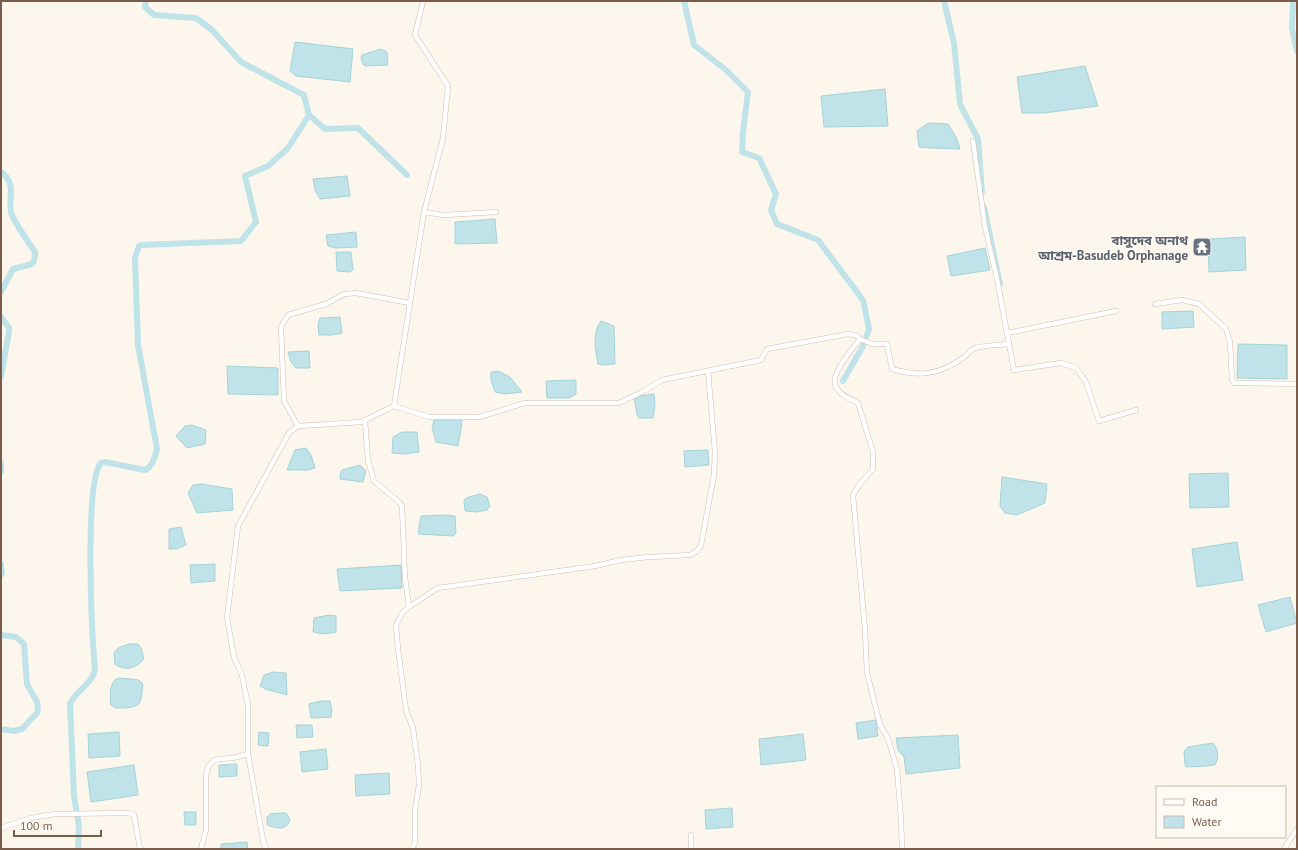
<svg xmlns="http://www.w3.org/2000/svg" width="1298" height="850" viewBox="0 0 1298 850" font-family="'PT Sans','Noto Sans Bengali',sans-serif">
  <style>
    .water { fill: #bfe3e8; stroke: #a5d3da }
    .lines { fill: none; stroke-linecap: round; stroke-linejoin: round }
    .canal { stroke: #bfe3e8; stroke-width: 6 }
    .street-casing { stroke: #d1beb0; stroke-width: 5.5 }
    .street { stroke: #fff; stroke-width: 4.5 }
    .labels { text-anchor: middle; stroke-width: 3; stroke-linejoin: round; paint-order: stroke }
    .worship-label { font-size: 13px; font-weight: bold; fill: #5b616d; stroke: #fffaf3; text-anchor: end }
  </style>
  <rect width="100%" height="100%" fill="#fdf6ec"/>
  <g class="water">
    <polygon points="295,42 353,49 350,82 296,76 290,71"/>
    <polygon points="381,49 387,52 388,65 365,66 363,64 361,58 362,55"/>
    <polygon points="1085,66 1098,106 1044,113 1022,113 1017,77"/>
    <polygon points="885,89 888,126 824,127 821,96"/>
    <polygon points="928,123 948,124 956,137 960,149 932,148 919,147 917,131"/>
    <polygon points="347,176 350,196 320,199 315,190 313,179"/>
    <polygon points="495,219 497,243 455,244 455,222"/>
    <polygon points="356,232 357,247 335,248 328,246 326,235"/>
    <polygon points="1245,237 1246,270 1209,272 1208,239"/>
    <polygon points="985,248 990,270 951,276 947,256"/>
    <polygon points="336,252 351,252 353,270 349,272 337,271"/>
    <polygon points="1193,311 1194,327 1162,329 1162,312"/>
    <polygon points="340,317 342,333 332,335 319,335 318,324 320,318"/>
    <path d="M601,321L614,326L615,364L604,365L598,364C595,349 592,334 601,321Z"/>
    <polygon points="1238,344 1287,345 1287,379 1237,378"/>
    <polygon points="309,351 310,368 296,368 291,362 288,352"/>
    <polygon points="227,366 278,368 278,395 228,394"/>
    <polygon points="498,371 510,377 522,392 505,394 495,392 491,380 491,372"/>
    <polygon points="576,380 576,394 569,398 547,398 546,381"/>
    <polygon points="654,394 655,406 653,418 639,418 637,415 634,397"/>
    <polygon points="434,420 462,420 461,429 458,446 436,442 432,427"/>
    <polygon points="192,425 206,430 205,444 187,448 176,436 185,426"/>
    <polygon points="402,432 417,432 419,452 403,454 392,453 393,437"/>
    <polygon points="306,448 311,455 315,468 308,470 287,470 295,450"/>
    <polygon points="708,450 709,465 685,467 684,451"/>
    <polygon points="360,465 366,471 363,482 340,479 341,471 342,470"/>
    <polygon points="1228,473 1229,507 1190,508 1189,474"/>
    <polygon points="1002,477 1047,484 1045,503 1017,515 1005,513 1000,506"/>
    <polygon points="202,484 232,489 233,510 197,513 188,493 193,485"/>
    <polygon points="480,494 487,497 490,506 487,510 476,512 465,511 464,500 469,497"/>
    <polygon points="444,515 455,516 456,533 453,536 418,534 421,516"/>
    <polygon points="181,527 186,545 177,549 169,549 169,529"/>
    <polygon points="1237,542 1243,580 1197,587 1192,549"/>
    <polygon points="215,564 215,581 191,583 190,565"/>
    <polygon points="401,565 402,588 340,591 337,569"/>
    <polygon points="1290,597 1297,623 1266,632 1258,605"/>
    <polygon points="329,615 336,616 336,632 324,634 313,632 314,618"/>
    <path d="M129,644H138L141,648L144,658C138,668 125,672 115,664L114,653C118,647 122,646 129,644Z"/>
    <polygon points="273,672 286,673 287,695 265,689 260,686 264,675"/>
    <path d="M121,678L139,680L143,684C140,701 144,707 124,708C119,708 115,709 111,705C110,698 109,684 116,679Z"/>
    <polygon points="320,701 330,701 332,710 331,717 311,718 309,704"/>
    <polygon points="876,720 878,736 858,739 856,723"/>
    <polygon points="296,725 312,725 313,737 297,738"/>
    <polygon points="119,732 120,756 89,758 88,734"/>
    <polygon points="259,732 269,733 268,746 258,745"/>
    <polygon points="803,734 806,760 761,765 759,739"/>
    <polygon points="958,735 960,768 906,774 904,757 898,750 896,738"/>
    <path d="M1213,743C1219,751 1219,756 1215,765L1207,766L1186,767L1185,765L1184,751L1188,747Z"/>
    <polygon points="326,749 328,769 302,772 300,752"/>
    <polygon points="237,764 237,776 219,777 219,765"/>
    <polygon points="134,765 138,795 91,802 87,772"/>
    <polygon points="389,773 390,794 356,796 355,775"/>
    <polygon points="732,808 733,827 706,829 705,810"/>
    <polygon points="184,812 196,812 196,825 185,825"/>
    <path d="M280,813H286L290,819C287,832 276,828 267,825V817L270,814Z"/>
    <polygon points="247,842 248,849 221,849 221,844"/>
  </g>
  <g class="lines">
    <g class="canal">
      <polyline points="146,1 145,7 154,15 196,18 212,30 241,62 304,95 309,115 325,129 358,128 407,175"/>
      <polyline points="684,1 694,45 726,70 748,92 743,132 742,152 759,158 776,194 771,210 777,224 818,240 863,300 869,329 863,346 843,381"/>
      <polyline points="944,1 954,43 960,104 978,139 982,192"/>
      <polyline points="1293,1 1292,29 1297,51"/>
      <path d="M1,172C17,184 8,195 11,212C13,221 29,243 35,252C35,256 35,261 32,264L13,269L1,292"/>
      <polyline points="984,207 1000,284"/>
      <polyline points="1,317 9,328 9,331 1,377"/>
      <polyline points="1,463 1,472"/>
      <polyline points="1,564 2,573 1,575"/>
      <polyline points="1,635 16,637 24,644 27,684 37,702 38,709 37,713 22,729 14,731 1,729"/>
      <path d="M78,849L79,826L74,796L70,704C76,690 92,685 95,669C92,637 84,482 101,463L105,462L145,470C153,466 155,457 157,449L138,345L135,258L139,246L141,245L241,241L256,222L245,176L268,166L288,148L309,115"/>
    </g>
    <defs>
      <g id="street">
        <polyline points="973,141 985,227 997,279 1009,344"/>
        <polyline points="424,212 444,215 496,212"/>
        <polyline points="1155,304 1182,300 1199,304 1226,329 1230,342 1232,380 1234,383 1297,384"/>
        <polyline points="1007,333 1116,311"/>
        <path d="M860,339C853,349 829,374 836,387C840,395 850,399 858,403L873,452V469L860,484L853,495L865,630L867,673L880,725L888,738L897,769L901,819L902,849"/>
        <path d="M394,406L429,417H479L525,403H619L644,391L662,380L761,360L767,349L848,334L857,336L860,339L872,344H887L892,369C919,377 939,375 963,358C967,355 970,350 975,348C985,345 998,345 1009,344L1014,370L1061,363L1076,368L1086,382L1099,421L1136,410"/>
        <polyline points="365,420 368,461 374,481 399,502 402,506 405,577 409,607"/>
        <polyline points="298,426 284,401 281,327 288,315 326,304 344,294 356,293 410,303"/>
        <polyline points="248,754 263,840 266,849"/>
        <polyline points="1,828 31,818 55,814 128,813 134,815 140,849"/>
        <polyline points="691,835 691,849"/>
        <polyline points="201,849 206,830 206,776 208,767 213,761 219,759 233,758 248,754 248,705 242,675 234,657 227,618 238,526 289,433 298,426 361,422 394,406 424,212 443,138 448,86 415,35 423,1"/>
        <polyline points="412,849 415,842 415,810 419,785 418,765 413,728 406,710 398,649 396,625 403,612 409,607 436,589 438,588 595,566 621,560 649,557 690,555 697,551 701,545 714,475 715,452 708,371"/>
        <polyline points="1284,849 1297,829"/>
      </g>
    </defs>
    <use href="#street" class="street-casing"/>
    <use href="#street" class="street"/>
  </g>
  <defs>
    <symbol id="temple-square" viewBox="-11 -11 22 22"><rect x="-9" y="-9" width="18" height="18" rx="4" fill="#6b7280" stroke="#fffaf3"/><path d="M0-6L5-2H3V0L6.5 2.5H4V6H1.5V3h-3V6H-4V2.5H-6.5L-3 0V-2H-5Z" fill="#fff"/></symbol>
  </defs>
  <g fill-rule="evenodd">
    <use href="#temple-square" x="1191" y="236" width="22" height="22"/>
  </g>
  <g class="labels">
    <g class="worship-label">
      <text x="1188" y="245">বাসুদেব অনাথ<tspan x="1188" dy="15">আশ্রম-Basudeb Orphanage</tspan></text>
    </g>
  </g>
  <rect width="1298" height="850" fill="none" stroke="#7a5c4d" stroke-width="4"/>
  <rect x="1156" y="786" width="130" height="52" fill="#fffaf3" stroke="#cabbb1"/>
  <rect x="1164" y="799" width="20" height="6" fill="#ffffff" stroke="#cabbb1"/>
  <text x="1192" y="806" font-size="12" fill="#7a5c4d">Road</text>
  <rect x="1164" y="816" width="20" height="12" fill="#bfe3e8" stroke="#cabbb1"/>
  <text x="1192" y="826" font-size="12" fill="#7a5c4d">Water</text>
  <path d="M14 830v6h87v-6" fill="none" stroke="#7a5c4d" stroke-width="2"/>
  <text x="20" y="830" font-size="12" fill="#7a5c4d" stroke="#fffaf3" stroke-width="3" paint-order="stroke">100 m</text>
</svg>
